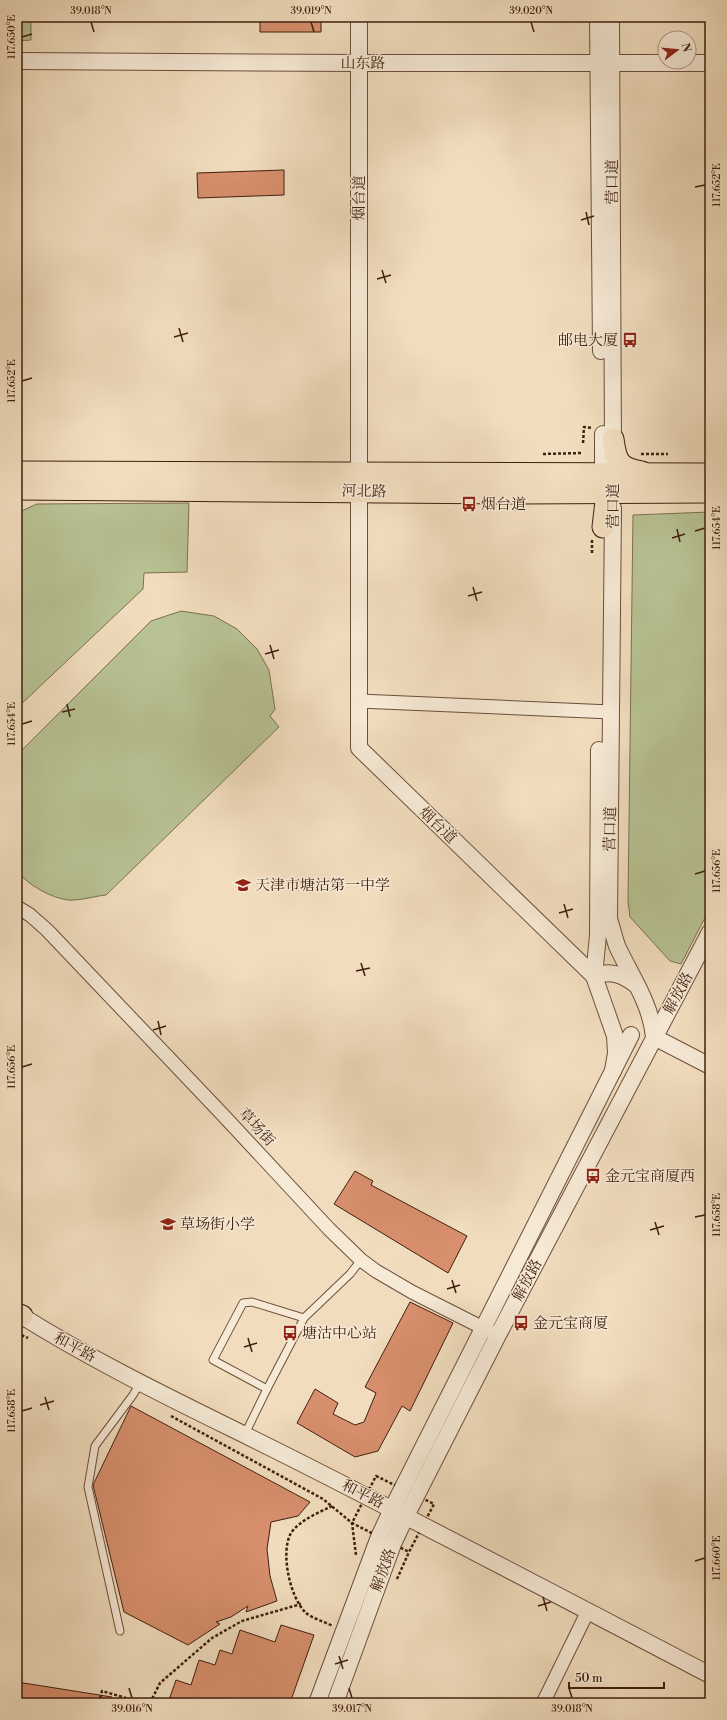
<svg xmlns="http://www.w3.org/2000/svg" width="727" height="1720" viewBox="0 0 727 1720" font-family="'Libre Bodoni','Noto Serif SC',serif">
  <style>
    .green { fill: #b8c293; stroke: #7c7051 }
    .building { fill: #d88f6d; stroke: #3f1f0f }
    .lines { fill: none; stroke-linecap: round; stroke-linejoin: round }
    .service-casing { stroke: #6c4e3b; stroke-width: 9 }
    .minor-casing { stroke: #6c4e3b; stroke-width: 15 }
    .tertiary-casing { stroke: #6c4e3b; stroke-width: 18 }
    .primary-casing { stroke: #3f1f0f; stroke-width: 23 }
    .path { stroke: #3f1f0f; stroke-width: 2.5; stroke-dasharray: 3 2; stroke-linecap: butt }
    .service { stroke: #f6e9d5; stroke-width: 7 }
    .minor { stroke: #f6e9d5; stroke-width: 13 }
    .tertiary { stroke: #f6e9d5; stroke-width: 16 }
    .primary { stroke: #f1ddbe; stroke-width: 21 }
    .ticks { fill: none; stroke: #3f1f0f; stroke-width: 1.5 }
    .labels { text-anchor: middle; stroke-width: 3; stroke-linejoin: round; paint-order: stroke }
    .street-label { font-size: 15px; fill: #3f1f0f; stroke: #f6e9d5 }
    .poi-label { font-size: 15px; fill: #3f1f0f; stroke: #f6e9d5; text-anchor: start }
    .neatline { fill: none; stroke: #3f1f0f; stroke-width: 1.5 }
    .ticks-label { font-size: 10px; text-anchor: middle; fill: #3f1f0f }
  </style>
  <rect width="100%" height="100%" fill="#f1ddbe"/>
  <filter id="stains"><feTurbulence type="fractalNoise" baseFrequency=".005" numOctaves="4"/><feColorMatrix values="0 0 0 0 .2 0 0 0 0 .09 0 0 0 0 .02 0 0 0 .5 -.17"/></filter>
  <radialGradient id="worn" r=".72"><stop offset=".6" stop-color="#630" stop-opacity="0"/><stop offset="1" stop-color="#630" stop-opacity=".3"/></radialGradient>
  <g class="green">
    <polygon points="17,17 31,17 31,40 17,41"/>
    <polygon points="189,503 187,572 144,573 143,589 17,708 17,513 37,504"/>
    <polygon points="710,512 710,908 681,964 670,961 630,917 628,901 633,515"/>
    <path d="M181,611L214,616L237,629L257,649L269,670L275,709L270,716L279,727L106,895C95,896 79,901 68,900C51,898 28,885 17,871V755L151,621Z"/>
  </g>
  <g class="building">
    <polygon points="260,17 315,17 315,21 321,21 321,32 260,32"/>
    <polygon points="284,170 284,195 198,198 197,173"/>
    <polygon points="355,1171 373,1181 371,1185 467,1236 448,1273 334,1204"/>
    <polygon points="410,1302 453,1323 410,1411 402,1406 378,1451 355,1457 297,1423 315,1389 338,1403 333,1414 355,1425 364,1422 376,1393 365,1387"/>
    <polygon points="131,1406 310,1502 298,1516 271,1522 267,1549 270,1576 277,1601 246,1612 248,1606 231,1617 216,1622 220,1624 188,1645 124,1612 93,1485"/>
    <polygon points="281,1625 314,1635 290,1703 168,1703 176,1680 191,1685 199,1660 215,1665 220,1650 232,1654 240,1630 275,1642"/>
    <polygon points="17,1682 112,1697 111,1703 17,1703"/>
  </g>
  <g class="lines">
    <defs>
      <g id="service">
        <polyline points="304,1318 267,1389 213,1360 243,1303 252,1302 304,1318 350,1274 361,1260"/>
        <polyline points="245,1434 267,1389"/>
        <polyline points="120,1631 88,1487 95,1446 133,1395 140,1383"/>
      </g>
      <g id="minor">
        <polyline points="359,701 611,712"/>
        <polyline points="17,907 30,915 47,930 223,1115 329,1229 361,1260 376,1271 412,1292 491,1332"/>
        <polyline points="543,1703 588,1611"/>
      </g>
      <g id="tertiary">
        <polyline points="359,17 359,748 594,976 615,1036 616,1053 613,1071"/>
        <polyline points="598,17 601,351"/>
        <polyline points="611,17 613,451"/>
        <polyline points="17,61 358,63 710,63"/>
        <polyline points="603,434 603,485"/>
        <path d="M613,508L609,919C612,928 614,937 617,946C631,976 651,1004 654,1037"/>
        <polyline points="594,976 598,935 599,750"/>
        <path d="M594,976C610,970 623,974 636,985"/>
        <polyline points="654,1037 710,1066"/>
        <path d="M17,1313C110,1372 211,1417 309,1467C443,1535 576,1605 710,1675"/>
        <polyline points="317,1703 379,1537 392,1509 631,1035"/>
        <polyline points="335,1703 393,1544 406,1516 498,1335 710,932"/>
      </g>
      <g id="primary">
        <path d="M613,439C616,462 619,468 642,472"/>
        <polyline points="17,472 710,474"/>
        <polyline points="17,489 519,493 710,492"/>
        <polyline points="603,527 607,493 615,483"/>
        <polyline points="17,1314 22,1316"/>
      </g>
    </defs>
    <use href="#service" class="service-casing"/>
    <use href="#minor" class="minor-casing"/>
    <use href="#tertiary" class="tertiary-casing"/>
    <use href="#primary" class="primary-casing"/>
    <g class="path">
      <polyline points="583,443 584,427 592,428"/>
      <polyline points="543,454 582,453"/>
      <polyline points="641,454 668,454"/>
      <polyline points="592,553 592,538"/>
      <polyline points="17,1333 28,1338"/>
      <polyline points="171,1416 323,1499 352,1523 356,1555"/>
      <polygon points="376,1476 434,1504 409,1552 352,1523"/>
      <path d="M332,1506C318,1513 300,1520 291,1533C280,1552 290,1597 305,1612C311,1618 325,1622 333,1626"/>
      <polyline points="397,1579 409,1552"/>
      <polyline points="99,1703 102,1691 143,1703"/>
      <polyline points="150,1703 160,1683 212,1638 242,1621 301,1604"/>
    </g>
    <use href="#service" class="service"/>
    <use href="#minor" class="minor"/>
    <use href="#tertiary" class="tertiary"/>
    <use href="#primary" class="primary"/>
  </g>
  <path class="ticks" d="M91,22L94,32M311,22L314,32M531,22L534,32M22,37L32,34M695,187L705,185M586,212L589,225M581,220L594,216M382,270L386,283M377,279L391,275M179,328L183,342M174,337L188,333M22,381L32,378M677,529L680,542M695,531L705,528M672,538L685,534M473,587L477,601M468,596L482,592M270,645L274,659M265,654L279,650M67,704L70,717M62,712L75,709M22,724L32,721M695,874L705,871M564,904L568,918M559,913L573,909M361,963L365,976M356,971L370,968M158,1021L161,1035M153,1030L166,1026M22,1067L32,1064M695,1217L705,1215M655,1222L659,1235M650,1230L664,1226M452,1280L456,1293M447,1289L460,1285M248,1338L252,1352M244,1347L257,1343M45,1397L49,1410M40,1405L54,1401M22,1411L32,1408M695,1561L705,1558M543,1597L547,1611M538,1606L551,1602M339,1656L343,1669M335,1664L348,1660M129,1688L132,1698M349,1688L352,1698M569,1688L572,1698"/>
  <defs>
    <symbol id="bus-bare" viewBox="-9 -9 18 18"><path d="M-5-6H5V4H4V6H2V4H-2V6H-4V4H-5ZM-3.5-4V0h7V-4ZM-3.5 1.2v1.5H-2V1.2ZM2 1.2v1.5H3.5V1.2Z" fill="#8f2418" stroke="#f6e9d5" stroke-width="2.5" paint-order="stroke"/></symbol>
    <symbol id="school-bare" viewBox="-9 -9 18 18"><path d="M0-5L7-2L0 1L-7-2ZM-4 1L0 2.5L4 1V4Q0 6-4 4Z" fill="#8f2418" stroke="#f6e9d5" stroke-width="2.5" paint-order="stroke"/></symbol>
  </defs>
  <g fill-rule="evenodd">
    <use href="#bus-bare" x="619" y="329" width="22" height="22"/>
    <use href="#bus-bare" x="458" y="493" width="22" height="22"/>
    <use href="#school-bare" x="232" y="874" width="22" height="22"/>
    <use href="#bus-bare" x="582" y="1165" width="22" height="22"/>
    <use href="#school-bare" x="157" y="1213" width="22" height="22"/>
    <use href="#bus-bare" x="510" y="1312" width="22" height="22"/>
    <use href="#bus-bare" x="279" y="1322" width="22" height="22"/>
  </g>
  <g class="labels">
    <g class="street-label">
      <text x="363" y="68">山东路</text>
      <text transform="translate(612 182) rotate(-90)" y="5">营口道</text>
      <text transform="translate(359 198) rotate(-90)" y="5">烟台道</text>
      <text transform="translate(364 491) rotate(1)" y="5">河北路</text>
      <text transform="translate(613 506) rotate(-90)" y="5">营口道</text>
      <text transform="translate(438 825) rotate(44)" y="5">烟台道</text>
      <text transform="translate(610 829) rotate(-89)" y="5">营口道</text>
      <text transform="translate(678 993) rotate(-62)" y="5">解放路</text>
      <text transform="translate(257 1127) rotate(47)" y="5">草场街</text>
      <text transform="translate(527 1280) rotate(-62)" y="5">解放路</text>
      <text transform="translate(75 1347) rotate(28)" y="5">和平路</text>
      <text transform="translate(363 1494) rotate(27)" y="5">和平路</text>
      <text transform="translate(383 1570) rotate(-70)" y="5">解放路</text>
    </g>
    <g class="poi-label">
      <text x="618" y="345" text-anchor="end">邮电大厦</text>
      <text x="481" y="509">烟台道</text>
      <text x="255" y="890">天津市塘沽第一中学</text>
      <text x="605" y="1181">金元宝商厦西</text>
      <text x="180" y="1229">草场街小学</text>
      <text x="533" y="1328">金元宝商厦</text>
      <text x="302" y="1338">塘沽中心站</text>
    </g>
  </g>
  <rect width="727" height="1720" fill="none" stroke="#f1ddbe" stroke-width="44"/>
  <g transform="translate(677 50) rotate(74)"><circle r="19" fill="#f6e9d5" stroke="#ad9886"/>
  <path d="M0-3L7 15L0 10L-7 15Z" fill="#8f2418"/>
  <text y="-6" font-size="11" font-weight="bold" text-anchor="middle" fill="#3f1f0f">N</text>
  </g>
  <path d="M569 1682v6h95v-6" fill="none" stroke="#3f1f0f" stroke-width="2"/>
  <text x="575" y="1682" font-size="12" fill="#3f1f0f" stroke="#f6e9d5" stroke-width="3" paint-order="stroke">50 m</text>
  <rect x="22" y="22" width="683" height="1676" class="neatline"/>
  <g class="ticks-label">
    <text x="91" y="14">39.018°N</text>
    <text x="311" y="14">39.019°N</text>
    <text x="531" y="14">39.020°N</text>
    <text transform="translate(11 37) rotate(-90)" y="4">117.650°E</text>
    <text transform="translate(716 185) rotate(-90)" y="4">117.652°E</text>
    <text transform="translate(11 381) rotate(-90)" y="4">117.652°E</text>
    <text transform="translate(716 528) rotate(-90)" y="4">117.654°E</text>
    <text transform="translate(11 724) rotate(-90)" y="4">117.654°E</text>
    <text transform="translate(716 871) rotate(-90)" y="4">117.656°E</text>
    <text transform="translate(11 1067) rotate(-90)" y="4">117.656°E</text>
    <text transform="translate(716 1215) rotate(-90)" y="4">117.658°E</text>
    <text transform="translate(11 1411) rotate(-90)" y="4">117.658°E</text>
    <text transform="translate(716 1558) rotate(-90)" y="4">117.660°E</text>
    <text x="132" y="1712">39.016°N</text>
    <text x="352" y="1712">39.017°N</text>
    <text x="572" y="1712">39.018°N</text>
  </g>
  <rect width="100%" height="100%" filter="url(#stains)"/>
  <rect width="100%" height="100%" fill="url(#worn)"/>
</svg>
